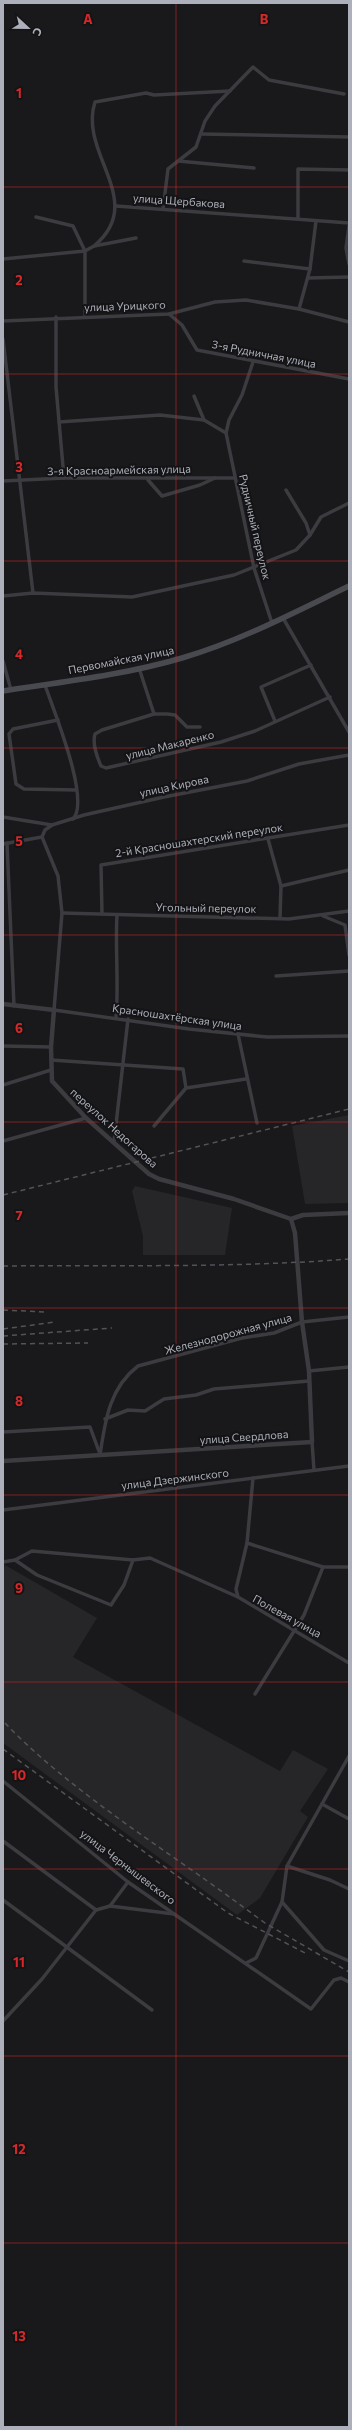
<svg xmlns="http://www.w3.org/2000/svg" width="352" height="2430" viewBox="0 0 352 2430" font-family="Commissioner,sans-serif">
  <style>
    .built { fill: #262528 }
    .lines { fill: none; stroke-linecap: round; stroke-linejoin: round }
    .minor { stroke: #3b3b40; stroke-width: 3.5 }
    .tertiary { stroke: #3b3b40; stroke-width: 4.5 }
    .secondary { stroke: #494a50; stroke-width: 5.5 }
    .rail { stroke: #525359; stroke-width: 1.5; stroke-dasharray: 5 4; stroke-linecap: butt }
    .grid { fill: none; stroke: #d62828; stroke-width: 1; stroke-opacity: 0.55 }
    .labels { text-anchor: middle; stroke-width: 4; stroke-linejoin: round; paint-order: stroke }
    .street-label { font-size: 11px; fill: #adb0ba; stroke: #141416 }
    .grid-label { font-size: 13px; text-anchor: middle; font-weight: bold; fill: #d62828; stroke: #141416; stroke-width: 4; stroke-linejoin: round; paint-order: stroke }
  </style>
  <rect width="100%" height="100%" fill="#19191b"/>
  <g class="built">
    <polygon points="349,1115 349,1203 305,1204 292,1126"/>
    <polygon points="135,1186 232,1208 225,1255 143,1255 143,1236 132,1191"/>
    <polygon points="5,1565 97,1618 73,1657 280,1771 293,1750 328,1769 300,1811 308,1817 260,1898 237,1915 3,1743 3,1569"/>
  </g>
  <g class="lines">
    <g class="minor">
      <polyline points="202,134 349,137"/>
      <polyline points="178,161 254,168"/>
      <polyline points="116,206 349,223"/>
      <polyline points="163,209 168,169 196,147 205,121 215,106 253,67 269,80 344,94"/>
      <polyline points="36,217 73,226 85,251 85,317"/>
      <polyline points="298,219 298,169 349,170"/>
      <polyline points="349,226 346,248 349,264"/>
      <path d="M94,246C148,201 78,154 95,102L146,93L154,95L230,91"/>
      <polyline points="3,259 85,251 94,246 136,238"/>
      <polyline points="244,261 310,269"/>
      <polyline points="308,278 349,277"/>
      <polyline points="299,309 310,269 316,221"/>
      <polyline points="169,314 182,325 197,350 349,379"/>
      <polyline points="56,317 56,387 64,478"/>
      <polyline points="3,321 169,314 215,302 246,300 299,309 349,322"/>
      <polyline points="3,339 33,593"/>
      <polyline points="253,362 242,395 229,420 226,433 254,568 272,623"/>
      <polyline points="194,396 204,420"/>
      <polyline points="59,422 160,415 204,420 226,433"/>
      <polyline points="148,480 162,496 200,485 215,478"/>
      <polyline points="3,481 64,478 234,478"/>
      <polyline points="286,490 306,523 310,535"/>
      <polyline points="3,596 33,593 132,597 234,575 296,550 310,535 321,517 349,503"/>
      <polyline points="283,618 349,732"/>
      <polyline points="3,661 11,690"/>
      <polyline points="139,668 154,714"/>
      <path d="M45,685C53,709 91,800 73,819"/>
      <polyline points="58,720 13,729 9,734 16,784 24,789 76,790"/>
      <polyline points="275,721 261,687 311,665"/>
      <path d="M200,727H187L175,715L167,714H154L102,730L95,734C92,744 97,757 101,766L106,768L221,742L255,731L330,697"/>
      <polyline points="3,817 52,825 84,815 164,797 247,781 299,764 349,755"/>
      <polyline points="42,837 58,876 62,913 54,1010 189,1029 267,1037 349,1036"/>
      <polyline points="42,837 45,830 52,825"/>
      <polyline points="268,839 281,886 280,918"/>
      <polyline points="7,843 14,1006"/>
      <polyline points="3,844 42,837"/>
      <polyline points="281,886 349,870"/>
      <polyline points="62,913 289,919 349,911"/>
      <polyline points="102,914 101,865 349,825"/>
      <polyline points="323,916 345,925 349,955"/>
      <polyline points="276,976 349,971"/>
      <path d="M116,1018C119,983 115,949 117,915"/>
      <polyline points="238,1034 257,1123"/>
      <polyline points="3,1046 51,1047"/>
      <polyline points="51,1060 183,1069 186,1088"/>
      <polyline points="3,1085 51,1070"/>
      <polyline points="154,1126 186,1088 246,1079"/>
      <polyline points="3,1141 86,1118"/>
      <polyline points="114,1142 128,1019"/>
      <polyline points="309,1371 349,1367"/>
      <polyline points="105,1419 128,1410 145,1411 164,1399 196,1395 214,1389 309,1381"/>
      <polyline points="3,1432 90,1427 100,1454"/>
      <polyline points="312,1442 314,1470"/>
      <path d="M100,1455C105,1422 109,1388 138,1366L242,1338L274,1333L302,1322L349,1317"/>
      <polyline points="253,1478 247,1543 236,1589 238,1597 349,1663"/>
      <polyline points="3,1510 349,1466"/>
      <polyline points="247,1543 323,1567 349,1567"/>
      <polyline points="15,1560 37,1575 111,1605 124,1585 133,1560"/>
      <polyline points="3,1562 15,1560 32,1551 133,1560 150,1558 238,1597"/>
      <polyline points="255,1694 304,1615 323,1567"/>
      <polyline points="3,1781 128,1882 311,2009 334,1980 341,1978 349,1982"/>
      <polyline points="322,1804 349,1819"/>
      <polyline points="3,1841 96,1910 42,1979 3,2021"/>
      <polyline points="287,1866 330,1880 349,1889"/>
      <polyline points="3,1900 152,2010"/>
      <polyline points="282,1902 324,1950 349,1961"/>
      <polyline points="110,1906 174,1914"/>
      <polyline points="96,1910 110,1906 128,1882"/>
      <polyline points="246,1963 256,1958 282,1902 287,1866 349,1756"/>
    </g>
    <g class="tertiary">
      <polyline points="3,1004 54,1010 51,1047 52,1081 86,1118 149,1174 159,1179 234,1199 291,1219 303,1215 349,1213"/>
      <polyline points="3,1461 312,1442 309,1371 302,1322 295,1233 291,1219"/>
    </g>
    <path class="secondary" d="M3,691C62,682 124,675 182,658C240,641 295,612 349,586"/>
    <g class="rail">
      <polyline points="3,1195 349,1109"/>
      <path d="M3,1266C118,1265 234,1268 349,1259"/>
      <polyline points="3,1310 45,1312"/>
      <polyline points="3,1329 55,1322"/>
      <polyline points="3,1336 112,1328"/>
      <polyline points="3,1344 88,1343"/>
      <path d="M5,1723C69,1790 160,1846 235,1901L265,1923L349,1972"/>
      <polyline points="3,1749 228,1913 307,1954"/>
    </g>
  </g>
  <path class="grid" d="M176,3V2427M3,187H349M3,374H349M3,561H349M3,748H349M3,935H349M3,1122H349M3,1308H349M3,1495H349M3,1682H349M3,1869H349M3,2056H349M3,2243H349"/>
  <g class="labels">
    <g class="street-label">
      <text transform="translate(179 201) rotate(4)" y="4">улица Щербакова</text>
      <text transform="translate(125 306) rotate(-2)" y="4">улица Урицкого</text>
      <text transform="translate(264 354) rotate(11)" y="4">3-я Рудничная улица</text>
      <text transform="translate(119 470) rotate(-1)" y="4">3-я Красноармейская улица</text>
      <text transform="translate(255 527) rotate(77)" y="4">Рудничный переулок</text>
      <text transform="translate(121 660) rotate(-11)" y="4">Первомайская улица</text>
      <text transform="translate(170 745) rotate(-14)" y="4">улица Макаренко</text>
      <text transform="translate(174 786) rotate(-12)" y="4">улица Кирова</text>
      <text transform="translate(199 840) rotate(-9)" y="4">2-й Красношахтерский переулок</text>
      <text transform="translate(206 908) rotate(1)" y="4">Угольный переулок</text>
      <text transform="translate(177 1017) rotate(8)" y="4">Красношахтёрская улица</text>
      <text transform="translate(114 1128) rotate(42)" y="4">переулок Недогарова</text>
      <text transform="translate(228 1334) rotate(-15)" y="4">Железнодорожная улица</text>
      <text transform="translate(244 1437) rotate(-4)" y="4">улица Свердлова</text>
      <text transform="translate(175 1479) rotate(-7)" y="4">улица Дзержинского</text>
      <text transform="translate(287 1616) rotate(29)" y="4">Полевая улица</text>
      <text transform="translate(128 1867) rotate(37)" y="4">улица Чернышевского</text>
    </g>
  </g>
  <g class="grid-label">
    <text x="88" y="24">A</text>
    <text x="264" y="24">B</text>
    <text x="19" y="98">1</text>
    <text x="19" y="285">2</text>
    <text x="19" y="472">3</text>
    <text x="19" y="659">4</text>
    <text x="19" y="846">5</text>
    <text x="19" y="1033">6</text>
    <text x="19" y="1220">7</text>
    <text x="19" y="1406">8</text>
    <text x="19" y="1593">9</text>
    <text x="19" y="1780">10</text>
    <text x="19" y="1967">11</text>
    <text x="19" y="2154">12</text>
    <text x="19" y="2341">13</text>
  </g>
  <rect width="352" height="2430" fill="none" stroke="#adb0ba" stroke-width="8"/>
  <g transform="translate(28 28) rotate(112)" stroke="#141416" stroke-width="3" paint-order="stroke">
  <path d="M0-3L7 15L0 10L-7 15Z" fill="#adb0ba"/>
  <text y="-6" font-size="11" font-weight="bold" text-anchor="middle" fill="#adb0ba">С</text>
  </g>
</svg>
